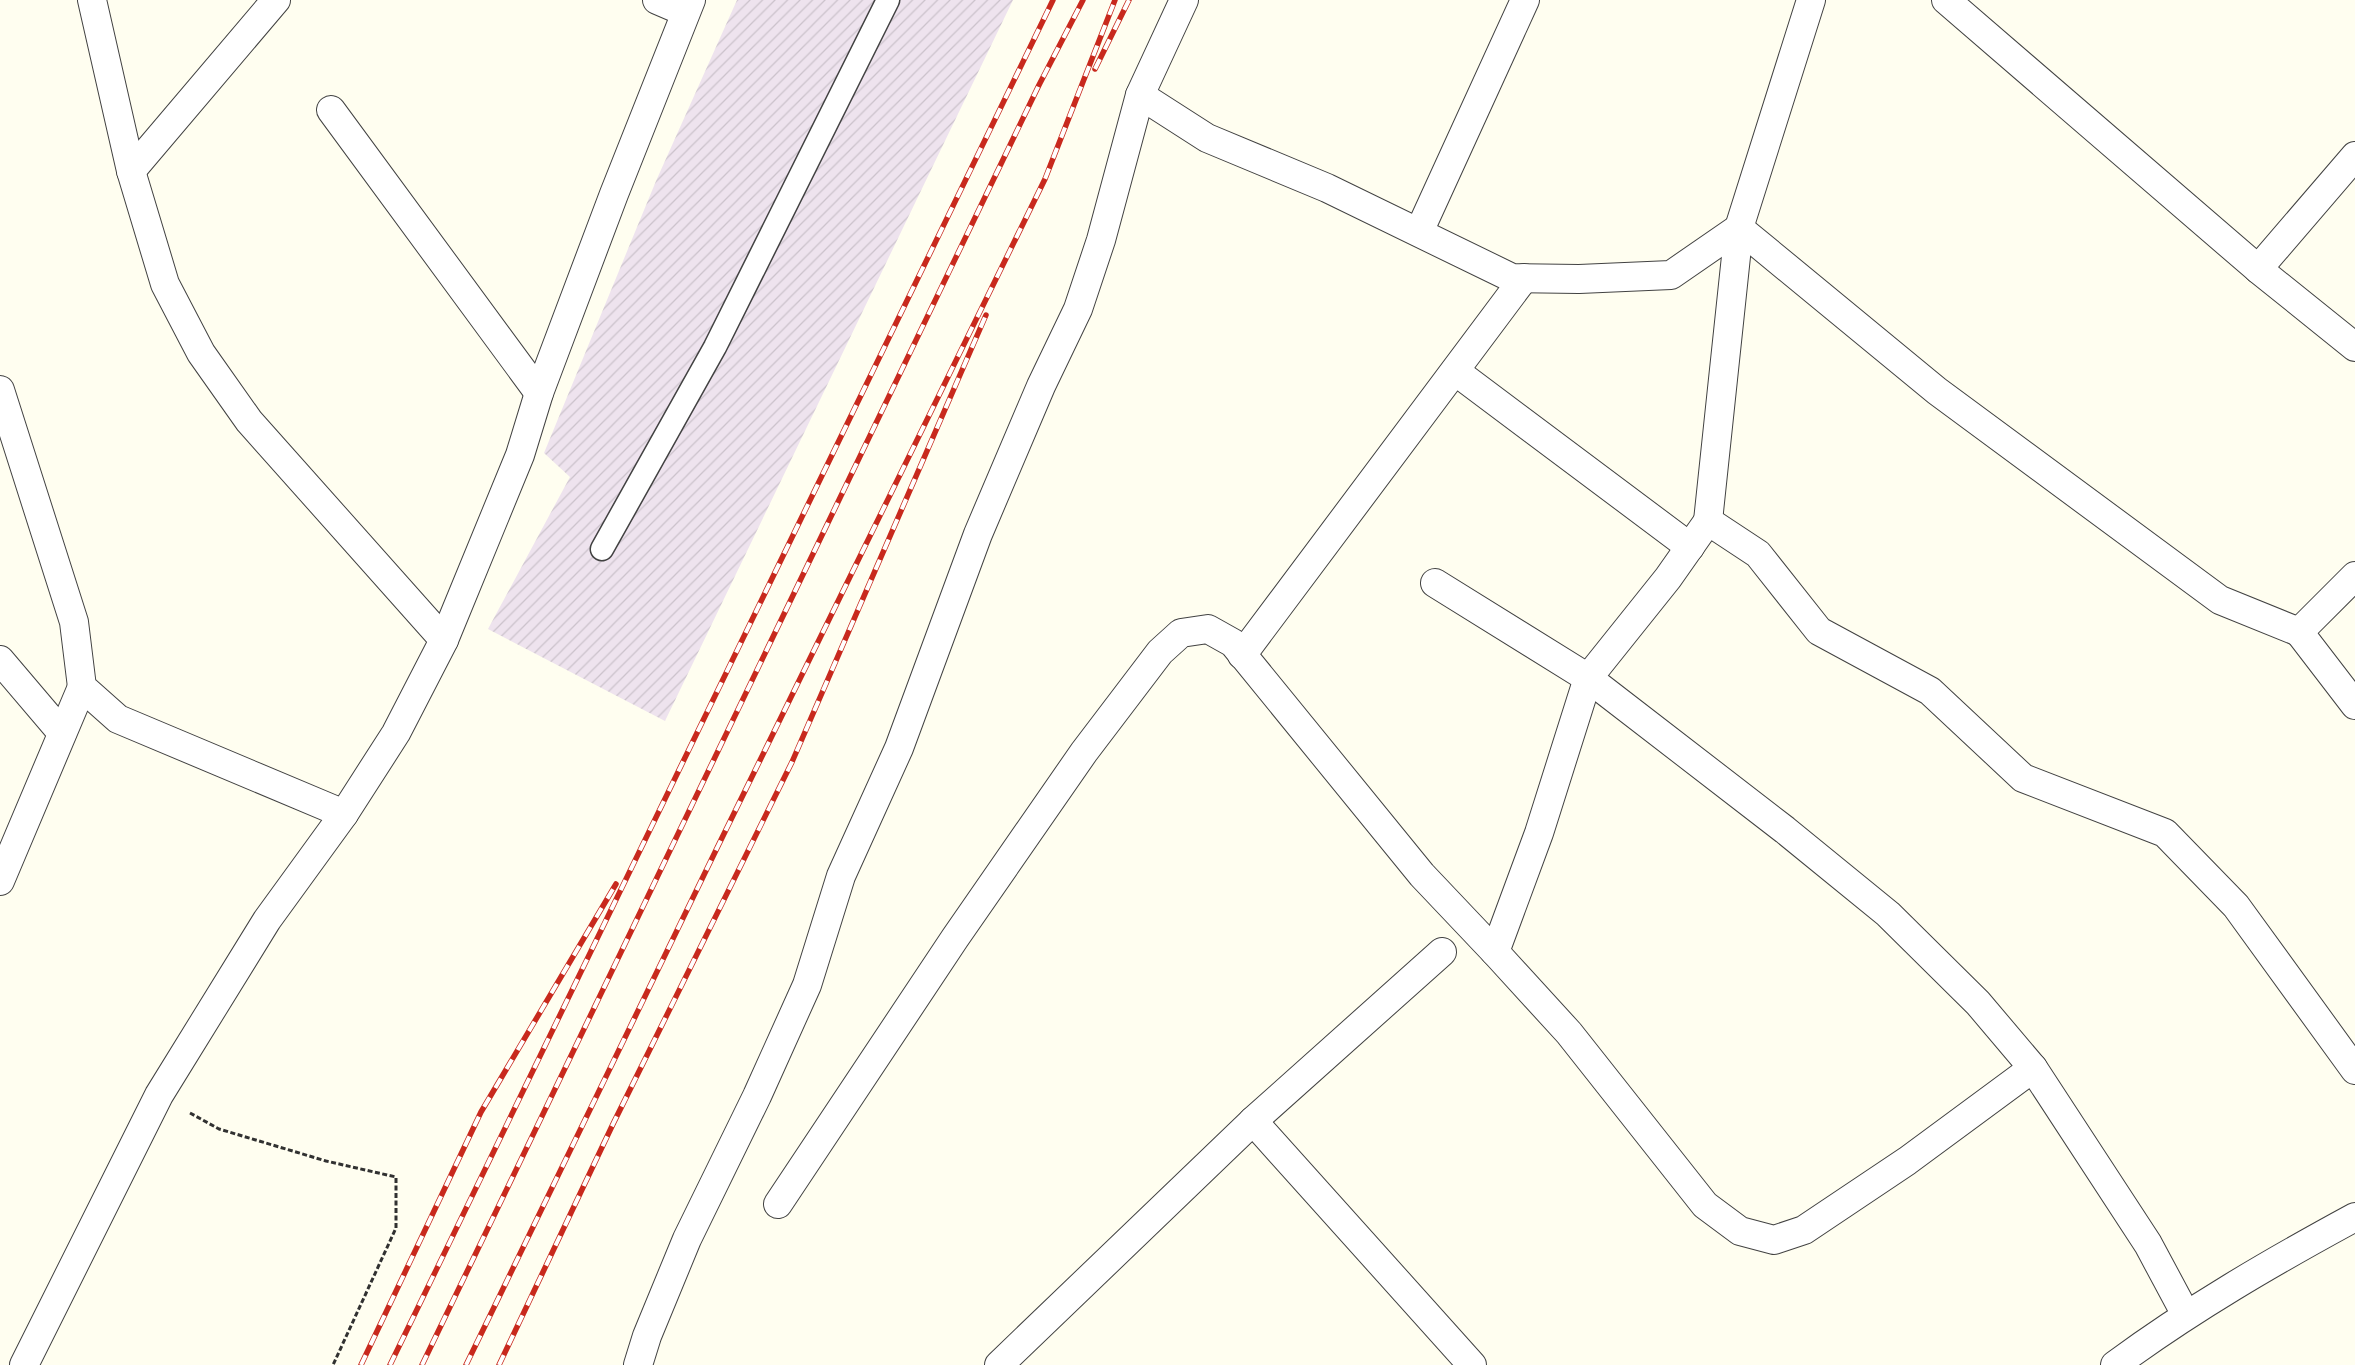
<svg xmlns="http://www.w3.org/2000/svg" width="2355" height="1365" viewBox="0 0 2355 1365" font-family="'IBM Plex Serif',serif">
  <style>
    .industrial { fill: url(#industrial-furrows) }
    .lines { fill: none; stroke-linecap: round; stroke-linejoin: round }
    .lane-casing { stroke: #424242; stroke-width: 25 }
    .street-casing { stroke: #424242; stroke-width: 30 }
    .path { stroke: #313131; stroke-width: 3; stroke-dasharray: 5 2.5; stroke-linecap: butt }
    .lane { stroke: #fff; stroke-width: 22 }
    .street { stroke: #fff; stroke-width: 28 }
    .rail-casing { stroke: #c8291d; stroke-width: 5.5 }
    .rail { stroke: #fff; stroke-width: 4; stroke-dasharray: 11; stroke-linecap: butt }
  </style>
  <defs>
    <pattern id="industrial-furrows" width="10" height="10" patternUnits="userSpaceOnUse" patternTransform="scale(1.25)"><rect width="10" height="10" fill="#eee3ee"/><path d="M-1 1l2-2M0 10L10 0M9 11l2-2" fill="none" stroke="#cbc2cb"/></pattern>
  </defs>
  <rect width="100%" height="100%" fill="#fffef0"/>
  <polygon class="industrial" points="737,0 1013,0 665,721 488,629 570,477 544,453 656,181"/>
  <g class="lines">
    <defs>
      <polyline id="lane" points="602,549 715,347 888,0"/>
      <g id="street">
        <polyline points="92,0 131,171 165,284 201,353 249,421 444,640"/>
        <polyline points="657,0 685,12"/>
        <polyline points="1946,0 2258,269 2355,347"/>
        <polyline points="1140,95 1207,138 1327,188 1512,278 1579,279 1671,275 1739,228 1937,391 2220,600 2299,632 2355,576"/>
        <polyline points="331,110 539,393"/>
        <polyline points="131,171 276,0"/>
        <polyline points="1419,232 1525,0"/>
        <polyline points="2258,269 2355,156"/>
        <polyline points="1455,371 1690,547"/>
        <polyline points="0,390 74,622 82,687 118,719 344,814"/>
        <polyline points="1708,521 1739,228 1811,0"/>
        <polyline points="1435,583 1588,678 1785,830 1888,914 1978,1003 2033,1068"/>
        <polyline points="2299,632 2355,705"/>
        <polyline points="1242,655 1524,278"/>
        <polyline points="0,660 62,733"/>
        <polyline points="0,881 82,687"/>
        <polyline points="1253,1121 1472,1365"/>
        <polyline points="778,1204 955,938 1084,752 1160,652 1181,633 1208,629 1233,643 1422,875 1495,952"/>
        <polyline points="2186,1315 2148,1244 2033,1068 1907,1161 1804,1230 1774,1240 1740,1231 1705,1205 1569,1033 1495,952 1539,833 1588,678 1668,578 1708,521 1758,554 1819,631 1930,691 2023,778 2165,833 2236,906 2355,1070"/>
        <polyline points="24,1365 159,1095 267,920 344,814 396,733 444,640 520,455 539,393 614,194 691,0"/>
        <polyline points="638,1365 647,1336 687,1239 757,1096 807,985 841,876 899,748 978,534 1041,386 1078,309 1101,240 1140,95 1184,0"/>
        <polyline points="999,1365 1253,1121 1442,952"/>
        <path d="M2115,1365C2191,1309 2272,1262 2355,1217"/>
      </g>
    </defs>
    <use href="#lane" class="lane-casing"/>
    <use href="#street" class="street-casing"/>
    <polyline class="path" points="190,1113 219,1129 326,1161 396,1177 396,1228 333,1365"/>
    <use href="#lane" class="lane"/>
    <use href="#street" class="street"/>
    <defs>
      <g id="rail">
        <polyline points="1095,69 1129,0"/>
        <polyline points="361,1365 481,1112 616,884"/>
        <polyline points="390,1365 1053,0"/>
        <polyline points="422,1365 1039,85 1083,0"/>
        <polyline points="466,1365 718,846 1045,179 1115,0"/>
        <polyline points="499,1365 613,1124 792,762 986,315"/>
      </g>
    </defs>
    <use href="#rail" class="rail-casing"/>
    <use href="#rail" class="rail"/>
  </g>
</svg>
